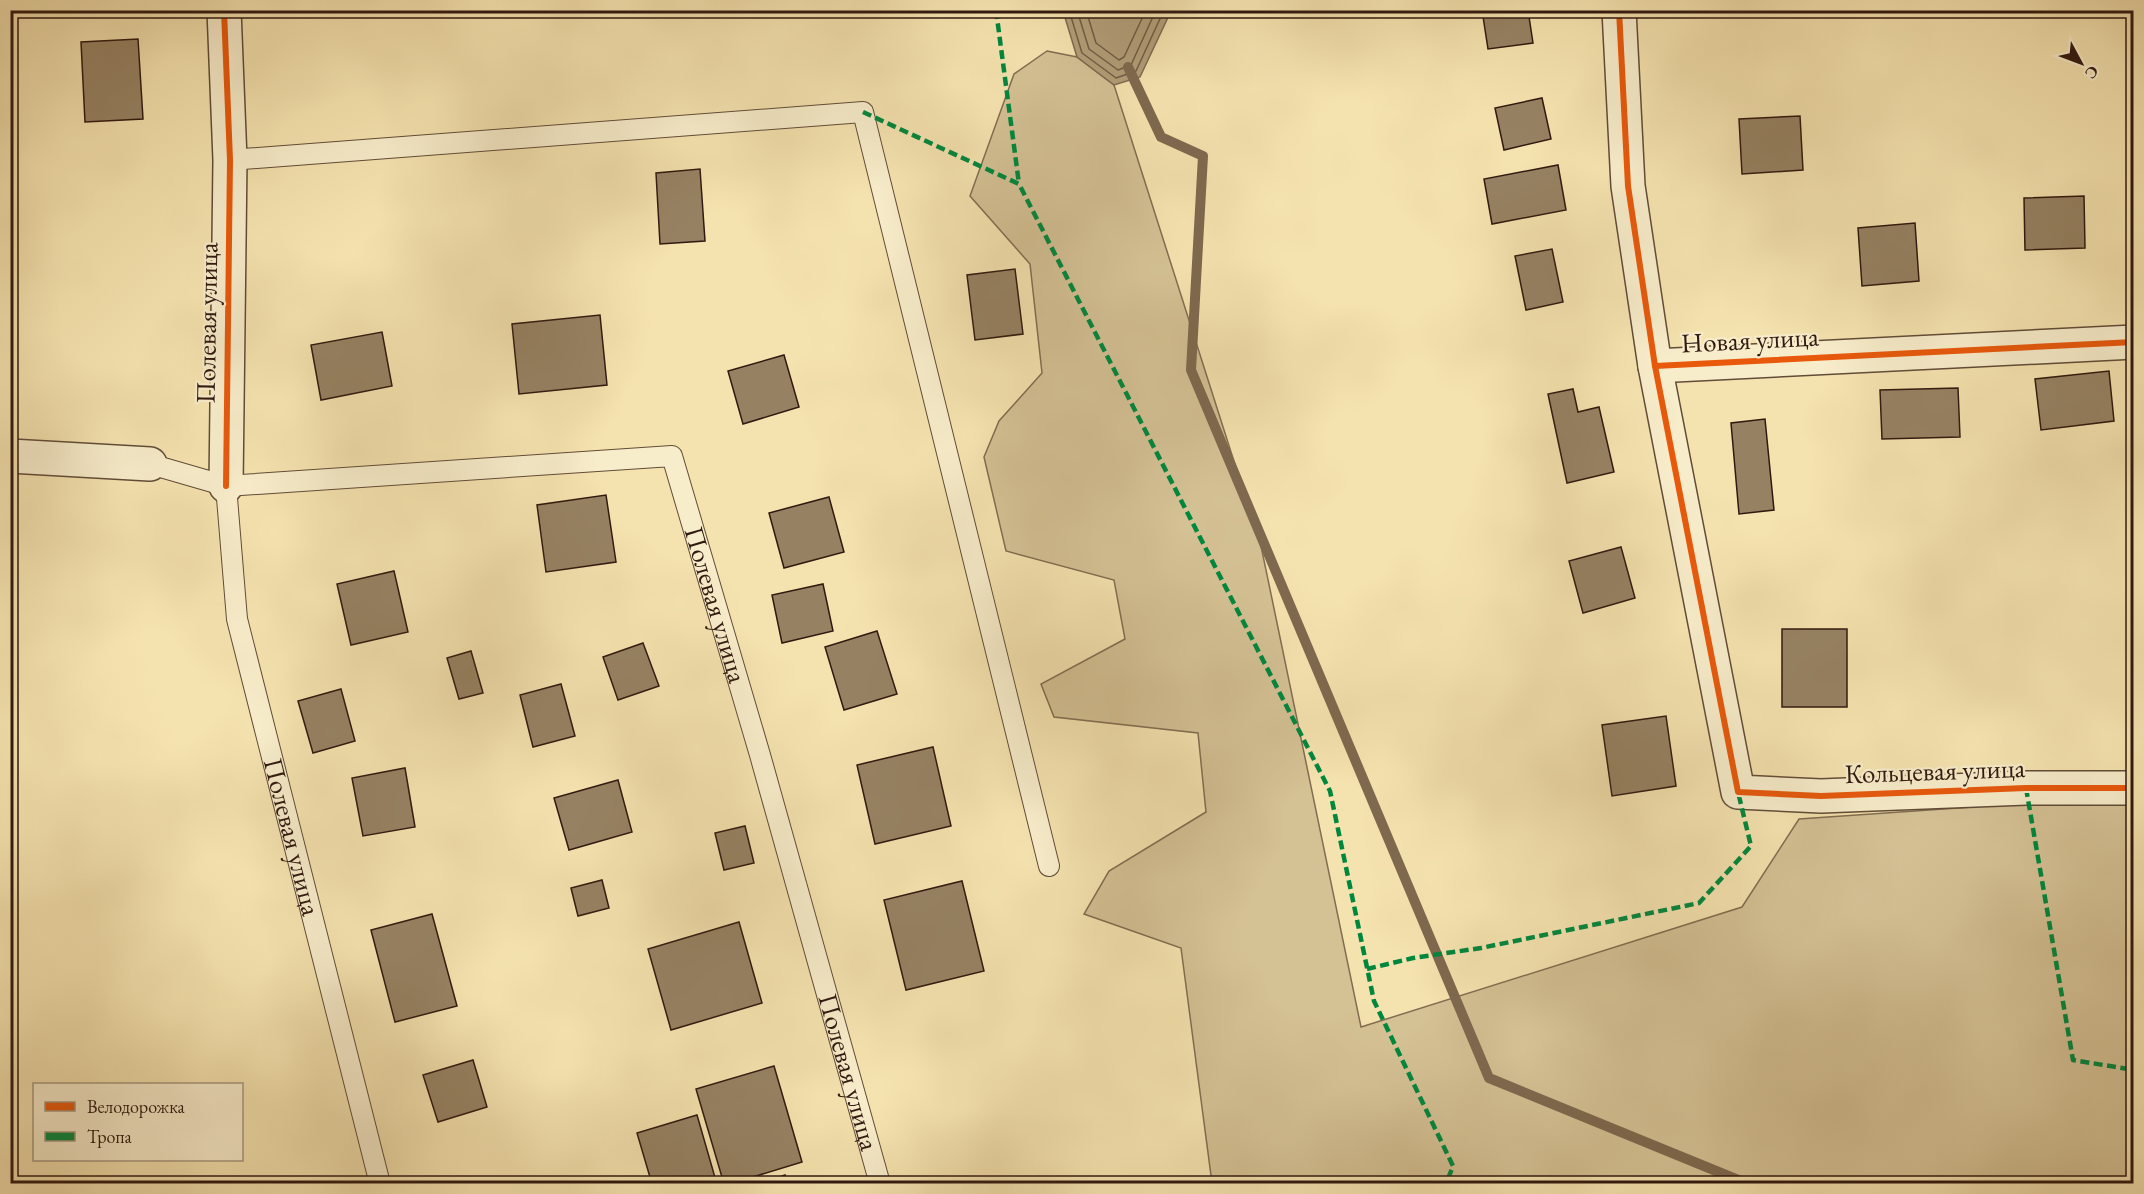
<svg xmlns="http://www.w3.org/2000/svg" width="2144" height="1194" viewBox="0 0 2144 1194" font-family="'EB Garamond',serif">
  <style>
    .green { fill: #d4c194; stroke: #826d52; stroke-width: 1.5 }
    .water { fill: #b29e79; stroke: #7e694f; stroke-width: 1.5 }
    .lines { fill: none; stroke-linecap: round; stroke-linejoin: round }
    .shore { stroke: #715c44; stroke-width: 1.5 }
    .stream { stroke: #7e694f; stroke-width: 10 }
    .building { fill: #968263; stroke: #301910; stroke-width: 1.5 }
    .service-casing { stroke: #614c38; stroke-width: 22 }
    .minor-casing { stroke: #614c38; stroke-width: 36 }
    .service { stroke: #f8edcb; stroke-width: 20 }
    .minor { stroke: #f8edcb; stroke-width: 33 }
    .quiet { stroke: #00873e; stroke-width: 4.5; stroke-dasharray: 9 4.5; stroke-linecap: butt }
    .cycleway-casing { stroke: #f8edcb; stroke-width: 10 }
    .cycleway { stroke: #e8590c; stroke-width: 6 }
    .labels { text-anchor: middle; stroke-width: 4.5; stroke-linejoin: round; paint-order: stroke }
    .street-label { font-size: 27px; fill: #301910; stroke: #f8edcb }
  </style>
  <rect width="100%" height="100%" fill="#f5e3af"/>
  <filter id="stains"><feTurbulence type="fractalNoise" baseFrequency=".00333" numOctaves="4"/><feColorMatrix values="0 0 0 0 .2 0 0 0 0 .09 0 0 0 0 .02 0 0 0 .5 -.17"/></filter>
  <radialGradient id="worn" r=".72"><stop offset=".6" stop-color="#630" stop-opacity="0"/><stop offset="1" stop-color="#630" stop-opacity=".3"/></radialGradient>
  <polygon class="green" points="1047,51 1077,57 1114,85 1261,546 1361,1027 1742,907 1799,819 2133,796 2133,1183 1212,1183 1181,948 1084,914 1109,871 1206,812 1198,733 1054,717 1041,684 1125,639 1114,580 1006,551 984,457 999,421 1042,373 1030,264 970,196 1014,74"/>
  <polygon class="water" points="1063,11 1063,10 1171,11 1140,77 1114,85 1077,57"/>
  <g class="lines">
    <g class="shore">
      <polyline points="1069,10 1082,53 1116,78 1136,71 1164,10"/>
      <polyline points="1077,10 1089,49 1118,70 1131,65 1156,10"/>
      <polyline points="1086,10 1096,43 1119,60 1124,57 1146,10"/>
    </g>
    <polyline class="stream" points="1128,67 1161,137 1203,156 1191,370 1489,1078 1748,1184"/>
  </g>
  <g class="building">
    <polygon points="1482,10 1528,10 1533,43 1488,49"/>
    <polygon points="138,39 143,119 85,122 81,42"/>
    <polygon points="1542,98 1551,139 1504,150 1495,108"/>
    <polygon points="1800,116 1803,170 1742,174 1739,119"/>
    <polygon points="1558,165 1566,210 1492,224 1484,179"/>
    <polygon points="700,169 705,241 660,244 656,173"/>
    <polygon points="2084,196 2085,248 2025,250 2024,198"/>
    <polygon points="1915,223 1919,281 1862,286 1858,228"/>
    <polygon points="1552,249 1563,302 1526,310 1515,256"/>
    <polygon points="1015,269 1023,334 975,340 967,275"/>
    <polygon points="600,315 607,385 519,394 512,324"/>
    <polygon points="382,332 392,386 321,400 311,345"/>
    <polygon points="784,355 799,407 743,424 728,371"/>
    <polygon points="2109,371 2114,421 2041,430 2035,379"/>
    <polygon points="1958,388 1960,437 1882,439 1880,390"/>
    <polygon points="1573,389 1578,412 1599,407 1614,472 1567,483 1548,394"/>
    <polygon points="1765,419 1774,510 1739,514 1731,423"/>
    <polygon points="606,495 616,562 546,572 537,505"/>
    <polygon points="829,497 844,552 784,568 769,513"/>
    <polygon points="1621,547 1635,598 1583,613 1569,561"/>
    <polygon points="394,571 408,632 351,645 337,584"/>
    <polygon points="823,584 833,631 782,643 772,595"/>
    <rect x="1782" y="629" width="65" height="78"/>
    <polygon points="877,631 897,694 844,710 825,647"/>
    <polygon points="643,643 659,686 618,700 603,657"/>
    <polygon points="471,651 483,693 459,699 447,658"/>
    <polygon points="561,684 575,736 533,747 520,695"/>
    <polygon points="341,689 355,741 313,753 298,701"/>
    <polygon points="1666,716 1676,786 1612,796 1602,725"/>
    <polygon points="933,747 951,826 875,844 857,765"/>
    <polygon points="405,768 415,827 363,836 352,778"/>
    <polygon points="618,780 632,832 569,850 554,798"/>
    <polygon points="745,826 754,863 724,870 715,833"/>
    <polygon points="602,880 609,908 578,916 571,888"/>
    <polygon points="962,881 984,971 906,990 884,900"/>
    <polygon points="432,914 457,1006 395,1022 371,930"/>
    <polygon points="739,922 762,1003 671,1030 648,949"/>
    <polygon points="473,1060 487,1107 438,1122 423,1075"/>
    <polygon points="774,1066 802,1162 730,1184 724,1184 696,1089"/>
    <polygon points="697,1115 716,1181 707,1184 652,1184 637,1133"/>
    <polygon points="785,1175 788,1184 759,1184"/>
  </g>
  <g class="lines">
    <defs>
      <g id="service">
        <polyline points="230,160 863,112 1049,866"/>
        <path id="s1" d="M150,464L226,486L672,456L760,755L880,1184"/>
        <path id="s2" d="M226,486L237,619L380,1184"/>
      </g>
      <g id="minor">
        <polyline points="224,10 230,160 226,486"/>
        <polyline points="1619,10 1628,186 1655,366 2134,342"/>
        <polyline points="1655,366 1738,792 1821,796 2026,788 2134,788"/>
        <polyline points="10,456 150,464"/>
      </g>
    </defs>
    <use href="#service" class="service-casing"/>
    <use href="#minor" class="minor-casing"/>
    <use href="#service" class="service"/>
    <use href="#minor" class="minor"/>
    <g class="quiet">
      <polyline points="996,10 1019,184"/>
      <polyline points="863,112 1019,184 1330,791 1374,1001 1453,1166 1446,1184"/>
      <polyline points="2026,788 2073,1060 2134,1070"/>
      <polyline points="1367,969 1413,958 1481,948 1699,903 1751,846 1738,792"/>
    </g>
    <defs>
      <g id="cycleway">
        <polyline points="224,10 230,160 226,486"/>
        <polyline points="1619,10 1628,186 1655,366 2134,342"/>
        <polyline points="1655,366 1738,792 1821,796 2026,788 2134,788"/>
      </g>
    </defs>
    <use href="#cycleway" class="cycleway-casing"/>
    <use href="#cycleway" class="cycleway"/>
  </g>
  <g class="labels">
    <g class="street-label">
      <text transform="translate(207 323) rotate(-89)" y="9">Полевая улица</text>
      <text transform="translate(1750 340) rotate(-3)" y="9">Новая улица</text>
      <text dy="9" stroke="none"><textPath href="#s1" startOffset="681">Полевая улица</textPath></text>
      <text transform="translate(1935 771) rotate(-2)" y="9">Кольцевая улица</text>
      <text dy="9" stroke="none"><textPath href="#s2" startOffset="358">Полевая улица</textPath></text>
      <text dy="9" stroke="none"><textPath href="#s1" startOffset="1167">Полевая улица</textPath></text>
    </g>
  </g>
  <rect width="2144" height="1194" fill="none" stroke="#f5e3af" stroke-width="36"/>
  <rect x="12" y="12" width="2120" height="1170" fill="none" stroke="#301910" stroke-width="3"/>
  <rect x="18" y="18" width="2108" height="1158" fill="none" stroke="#301910" stroke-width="1.5"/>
  <rect x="33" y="1083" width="210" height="78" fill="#f8edcb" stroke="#a89880" stroke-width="1.5"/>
  <rect x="45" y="1102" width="30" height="9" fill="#e8590c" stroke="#a89880" stroke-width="1.5"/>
  <text x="87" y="1113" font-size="18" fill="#301910">Велодорожка</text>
  <rect x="45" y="1132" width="30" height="9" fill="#00873e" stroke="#a89880" stroke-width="1.5"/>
  <text x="87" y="1143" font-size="18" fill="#301910">Тропа</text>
  <g transform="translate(2081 63) rotate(131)" stroke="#f8edcb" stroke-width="4.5" paint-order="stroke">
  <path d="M0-4.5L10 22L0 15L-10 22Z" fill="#301910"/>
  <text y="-9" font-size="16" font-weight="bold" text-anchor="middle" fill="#301910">С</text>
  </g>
  <rect width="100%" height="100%" filter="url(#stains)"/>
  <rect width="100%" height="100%" fill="url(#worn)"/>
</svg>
